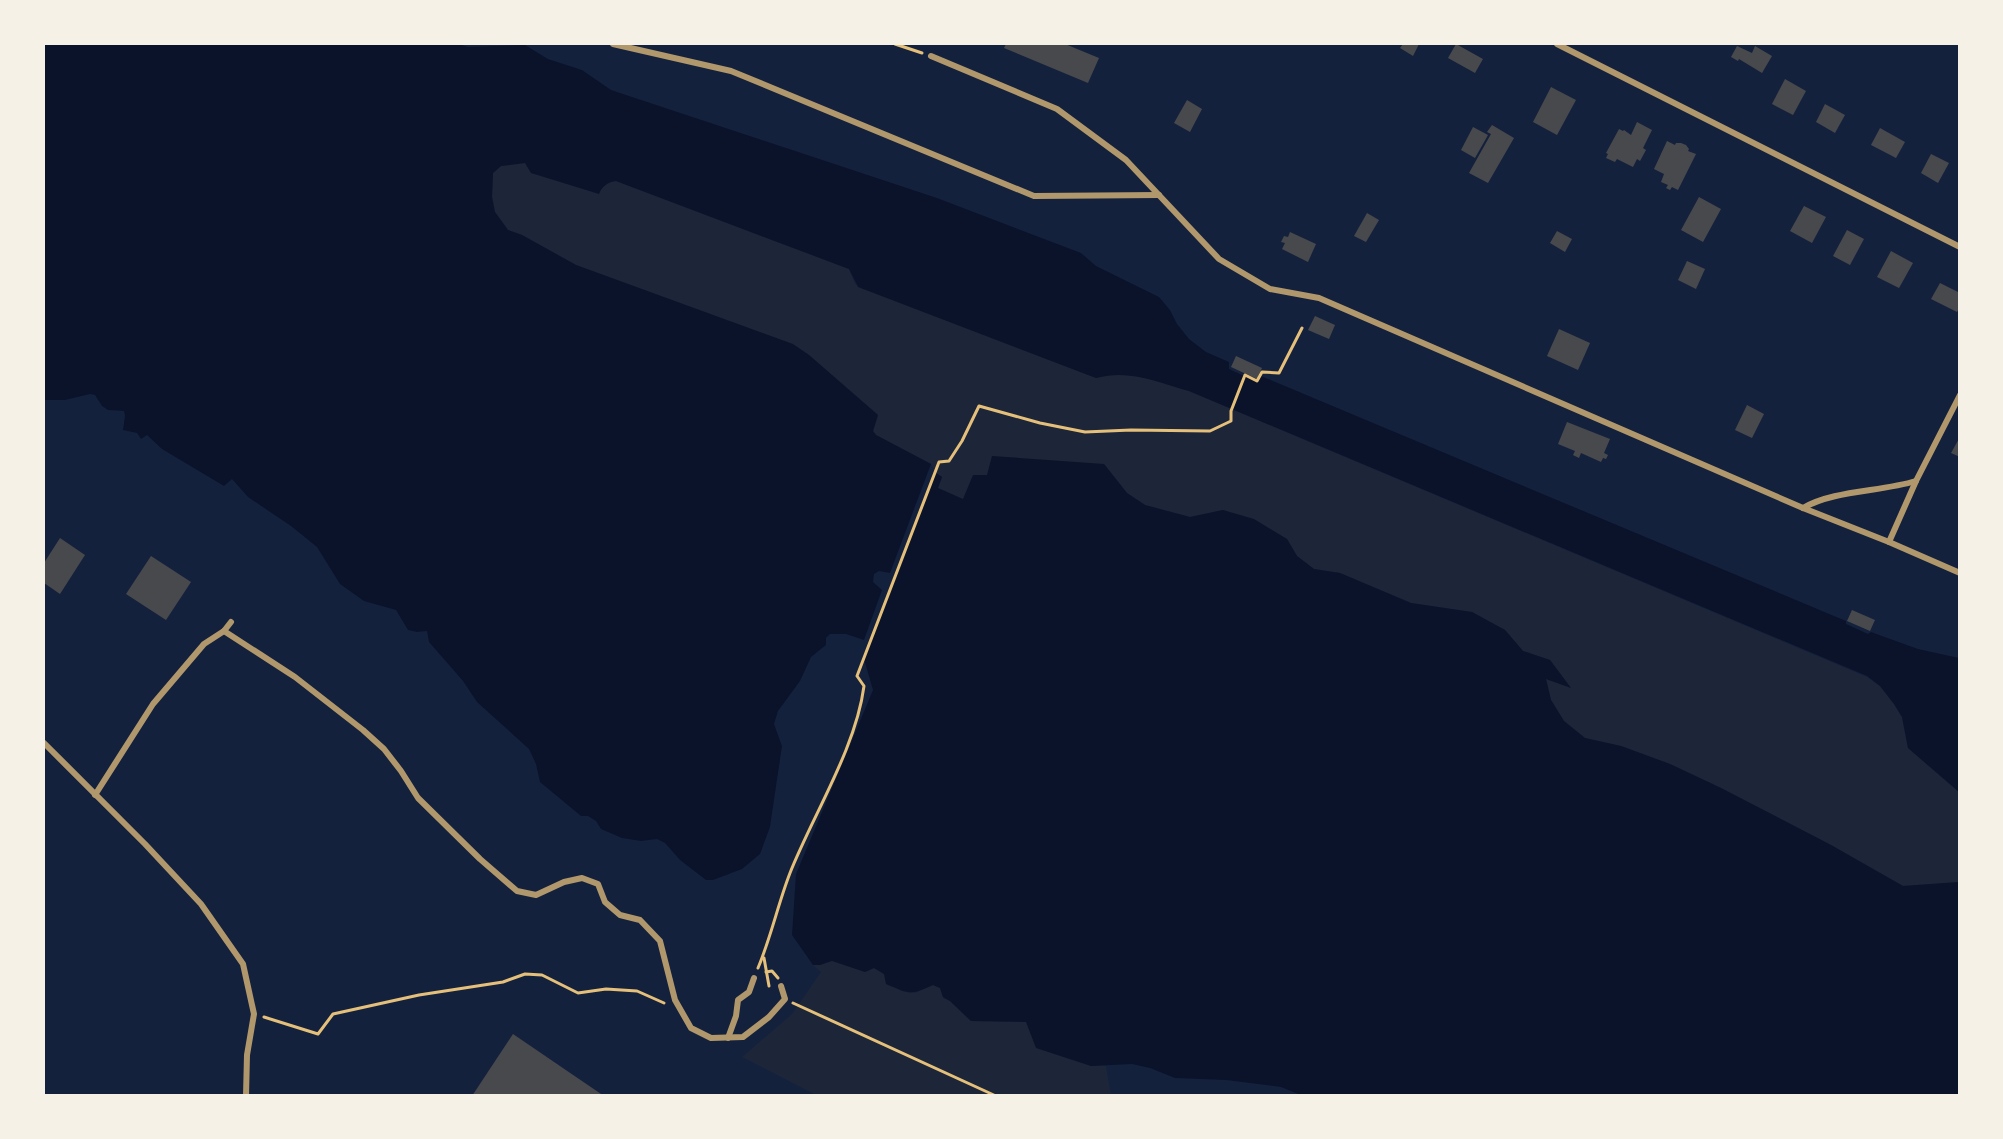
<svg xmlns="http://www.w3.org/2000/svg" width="2003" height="1139" viewBox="0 0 2003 1139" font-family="Raleway,sans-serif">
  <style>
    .green { fill: #1d2539 }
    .water { fill: #0b132b }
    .building { fill: #48494c }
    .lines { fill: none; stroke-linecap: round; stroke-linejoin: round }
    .path { stroke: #e5c07b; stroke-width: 3 }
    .minor { stroke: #b1986c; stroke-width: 6 }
  </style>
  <rect width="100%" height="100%" fill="#14213d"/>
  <g class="green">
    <path d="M516,163H525L599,193C602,185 608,182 616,181L849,269L855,284L1096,378C1129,369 1157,381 1189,391L1867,677L1880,686L1894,704L1902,717L1908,748L1959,792V882L1903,886L1831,845L1721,788L1670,764L1621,746L1585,738L1564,721L1551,700L1546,679L1570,687L1550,660L1523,651L1505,630L1472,612L1411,603L1340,573L1314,569L1297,556L1287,539L1223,510L1190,517L1145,505L1127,493L1104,464L987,475L963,500L938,488L942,477L936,473L931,464L876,435L873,431L878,415L809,355L793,345L576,265L522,235L508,230L495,212L492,197L493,173L501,166Z"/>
    <polygon points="832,960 865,972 874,968 915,993 933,985 940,988 943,998 950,1001 971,1021 1026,1022 1091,1066 1106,1066 1111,1095 816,1095 742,1057 792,1014 821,972 813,965 820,965"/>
  </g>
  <g class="water">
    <path d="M44,44H459L468,47L525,45L548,59L582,70L611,90L937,198L1081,253L1096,266L1159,297L1170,310L1177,324L1189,339L1206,352L1229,362V369L1257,382L1261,376L1846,621V624L1868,634L1871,632L1918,649L1959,658V792L1908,748L1902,717L1894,704L1880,686L1867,676L1189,391C1157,382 1129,369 1096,378L858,287L849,269L616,181C608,182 602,186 599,194L531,173L525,163L501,166L493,173L492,197L495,212L508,230L522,235L576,265L793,344L809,355L878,415L873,431L876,435L931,464L890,573L879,571L874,574L873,582L882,590L864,640L846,634H830L826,638V645L811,657L800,681L778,711L774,724L782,746L770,827L760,854L742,869L713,880H706L680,860L665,843L657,839L641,841L622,838L601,829L596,821L588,816H581L540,782L536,764L529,749L477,702L463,681L429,642L427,631L417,632L408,630L396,610L364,601L340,584L317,547L291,526L248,497L232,479L224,486L162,449L147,435L141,439L137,433L123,430L125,416L124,411L108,410L102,406L95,395L90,394L65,400H44Z"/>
    <path d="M992,456L1104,464L1127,493L1145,505L1190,517L1223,510L1254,519L1287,539L1297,556L1314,569L1340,573L1411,603L1472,612L1505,630L1523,651L1550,660L1571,688L1546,679L1551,700L1564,721L1585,738L1621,746L1670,764L1721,788L1831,845L1903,886L1959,882V1095L1303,1096L1281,1087L1226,1080L1175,1078L1150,1068L1132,1064L1091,1066L1036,1048L1026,1022L971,1021L950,1001L943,997L940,988L933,985C909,996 910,994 886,984L884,974L874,968L865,972L832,961L820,965H813L792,935L796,874L873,690L864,659L936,473L942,477L938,488L963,499L973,475H987Z"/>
  </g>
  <g class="building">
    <polygon points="1006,44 1065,44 1099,58 1088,83 1004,48"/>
    <polygon points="1403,44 1419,44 1413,56 1400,48"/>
    <polygon points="1456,44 1483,59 1475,73 1448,58"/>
    <polygon points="1737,46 1752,53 1755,46 1772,56 1762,73 1739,59 1738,61 1731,57"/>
    <polygon points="1785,79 1806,91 1793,115 1772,104"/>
    <polygon points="1551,87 1576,100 1557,135 1533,122"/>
    <polygon points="1187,100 1202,109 1190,132 1174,123"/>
    <polygon points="1825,104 1845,115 1835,133 1816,122"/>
    <polygon points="1637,122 1652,130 1643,148 1646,150 1640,161 1637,159 1633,167 1617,159 1615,162 1606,158 1608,154 1606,153 1619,129 1623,131 1624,130 1631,135"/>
    <polygon points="1492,125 1514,138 1488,183 1469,173 1491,134 1487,132"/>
    <polygon points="1473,127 1488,135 1475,158 1461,150"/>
    <polygon points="1880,128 1905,142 1896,158 1871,145"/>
    <polygon points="1667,141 1675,145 1676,143 1681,143 1686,145 1689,149 1688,151 1696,154 1678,190 1672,187 1670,190 1666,188 1668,185 1661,182 1664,174 1654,169"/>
    <polygon points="1931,154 1949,163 1938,183 1921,173"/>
    <polygon points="1699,197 1721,209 1703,242 1681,230"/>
    <polygon points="1804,206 1826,217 1812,243 1790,231"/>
    <polygon points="1367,213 1379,220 1366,242 1354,236"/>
    <polygon points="1847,230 1864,239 1850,265 1833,256"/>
    <polygon points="1557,231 1572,239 1565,252 1550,243"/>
    <polygon points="1290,232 1316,244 1308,262 1282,249 1285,243 1281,242 1284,236 1288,237"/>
    <polygon points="1891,251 1913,263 1899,288 1877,277"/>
    <polygon points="1687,261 1705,269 1696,289 1678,280"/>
    <polygon points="1940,283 1960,293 1960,307 1957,312 1931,299"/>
    <polygon points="1315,316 1335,325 1329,339 1308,330"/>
    <polygon points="1559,329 1590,343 1578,370 1547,356"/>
    <polygon points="1236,356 1262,368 1257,379 1231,367"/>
    <polygon points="1747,405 1764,414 1752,438 1735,430"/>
    <polygon points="1567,422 1610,439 1604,453 1608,455 1606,459 1603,458 1601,462 1581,453 1579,458 1573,455 1575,451 1558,444"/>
    <polygon points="1960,437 1960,457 1951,453"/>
    <polygon points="60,538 85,555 60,594 44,583 44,563"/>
    <polygon points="151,556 191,582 166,620 126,594"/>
    <polygon points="1852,610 1875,620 1870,631 1847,621"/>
    <polygon points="513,1034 604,1096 472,1096"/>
  </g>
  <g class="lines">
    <g class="path">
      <polyline points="895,44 922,53"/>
      <polyline points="764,958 769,986"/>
      <path d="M758,968C771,937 778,904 790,873C813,815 856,748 864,686L857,676L939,462L949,461L962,441L979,406L1040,423L1085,432L1131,430L1210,431L1231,421V411L1245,375L1257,381L1262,372L1279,373L1302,328"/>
      <polyline points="766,972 772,971 778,978"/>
      <polyline points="793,1003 996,1096"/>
      <polyline points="264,1017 318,1034 333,1014 419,995 503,982 525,974 542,975 578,993 606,989 637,991 664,1003"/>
    </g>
    <g class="minor">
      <polyline points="613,44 731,71 1034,196 1159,195"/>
      <polyline points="1557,44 1960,247"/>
      <polyline points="931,56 1057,109 1126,160 1219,259 1270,289 1319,298 1803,508 1889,542 1960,573"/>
      <path d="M1803,508C1834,490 1880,492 1916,481"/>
      <polyline points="1889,542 1916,481 1960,395"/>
      <polyline points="224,631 295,677 363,730 384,749 401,771 418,798 480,859 517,891 536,895 564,882 582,878 598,884 605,902 620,915 640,920 660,941 675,1000 691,1028 711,1038 743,1037 769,1017 785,999 781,986"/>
      <polyline points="44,743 145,844 201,904 243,964 254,1014 247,1055 246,1096"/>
      <polyline points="95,795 153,704 204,644 224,631 231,622"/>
      <polyline points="728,1038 736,1016 738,1000 749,992 754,978"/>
    </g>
  </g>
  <rect width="2003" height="1139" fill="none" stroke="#f6f1e7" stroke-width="90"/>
</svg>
